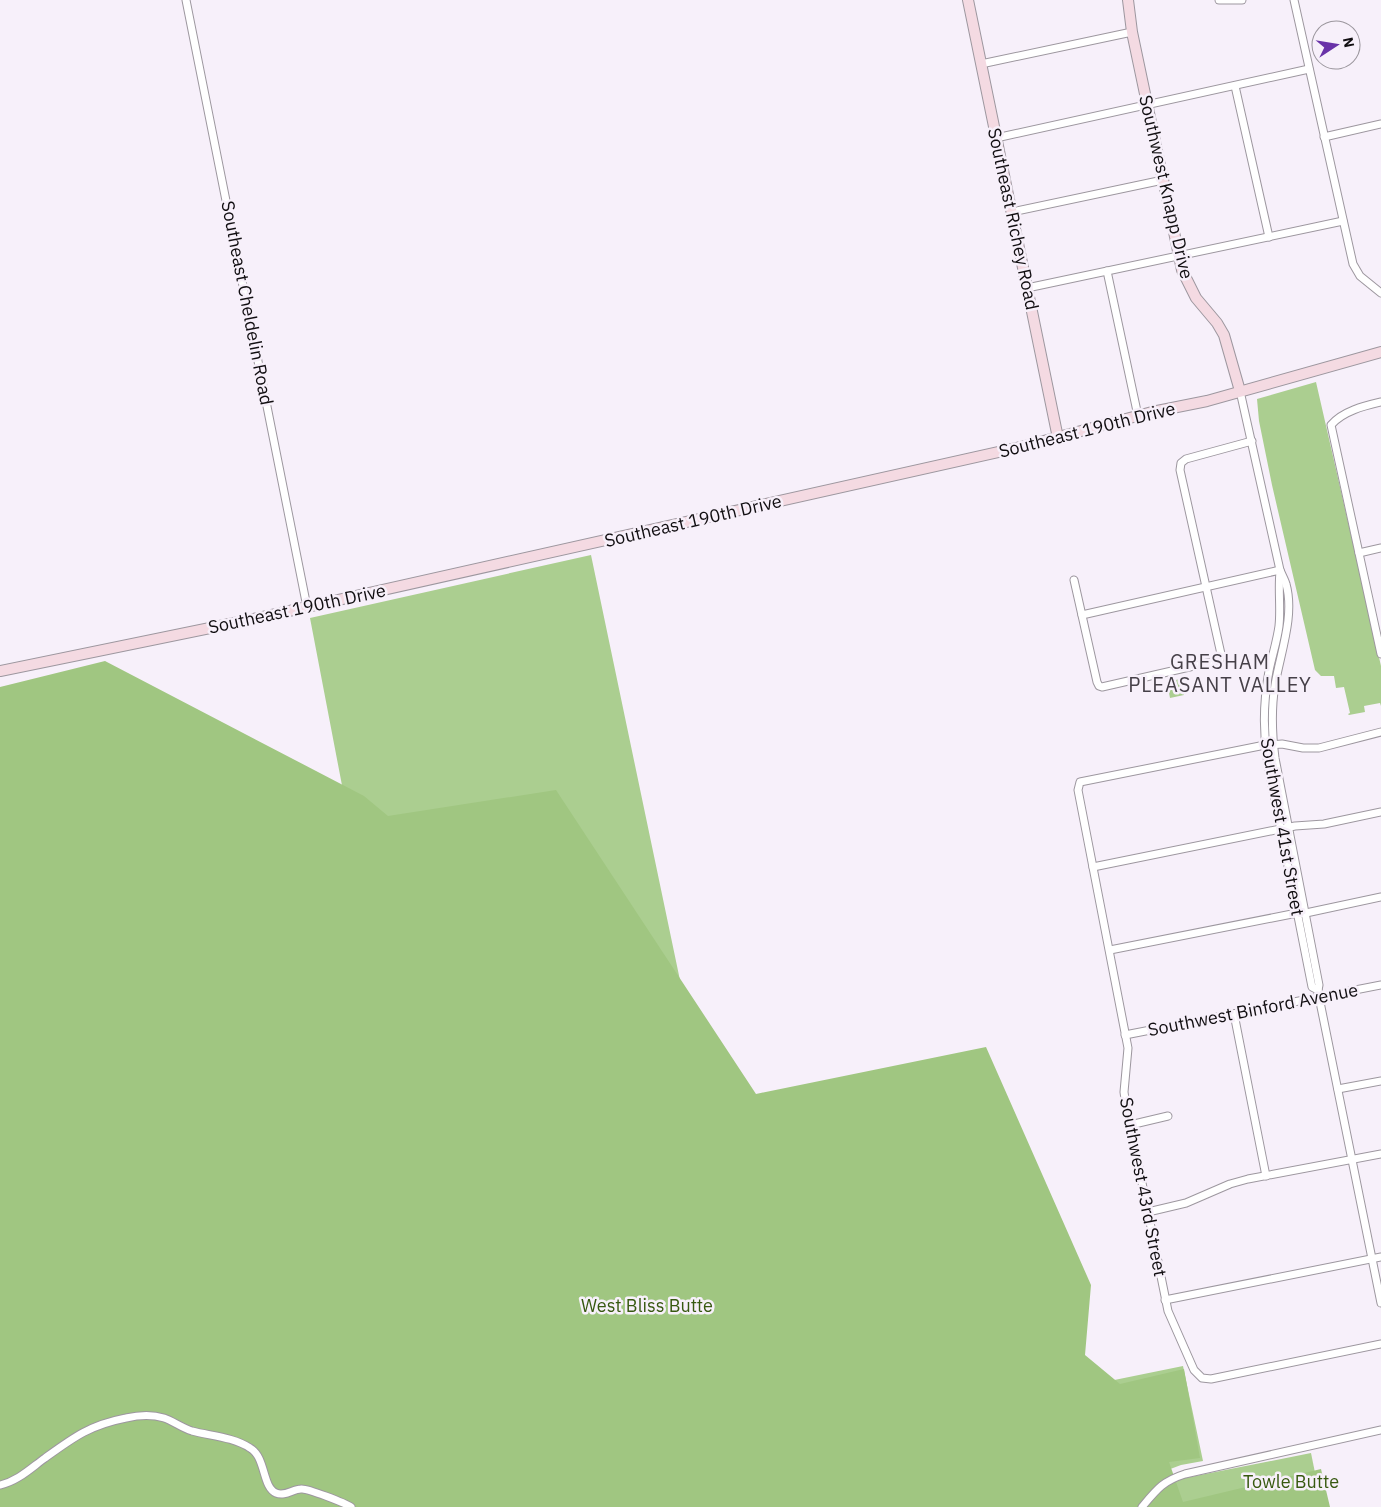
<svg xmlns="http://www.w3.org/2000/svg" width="1381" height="1507" viewBox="0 0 1381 1507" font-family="'IBM Plex Sans',sans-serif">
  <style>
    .green { fill: #abce90 }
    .forest { fill: #a0c681 }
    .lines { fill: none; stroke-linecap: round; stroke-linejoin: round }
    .street-casing { stroke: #9d979f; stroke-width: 9 }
    .secondary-casing { stroke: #9d979f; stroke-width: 12 }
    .street { stroke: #fff; stroke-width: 7 }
    .secondary { stroke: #f4dae2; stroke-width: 10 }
    .labels { text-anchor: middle; stroke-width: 5; stroke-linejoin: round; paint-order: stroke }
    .street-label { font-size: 18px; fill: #110e11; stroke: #f7f0fa }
    .park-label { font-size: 18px; fill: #375910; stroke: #f7f0fa }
    .quarter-label { font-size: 20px; letter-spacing: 1px; fill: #464048; stroke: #f7f0fa }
  </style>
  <rect width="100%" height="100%" fill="#f7f0fa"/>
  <g class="green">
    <polygon points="1316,382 1381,666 1381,706 1380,703 1364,706 1365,712 1349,715 1348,714 1350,713 1344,687 1336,688 1334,676 1321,676 1315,670 1272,485 1259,421 1257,399"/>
    <polygon points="591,555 708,1114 1080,1387 1183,1366 1203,1461 1181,1465 1157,1474 480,1507 310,618"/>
    <polygon points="1180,679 1184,695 1170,698 1167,682"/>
    <polygon points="1311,1453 1322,1507 1150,1507 1165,1485 1185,1478"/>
  </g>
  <polygon class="forest" points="105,661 364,796 388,816 556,790 756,1094 986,1047 1091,1285 1085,1355 1120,1384 1184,1369 1200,1458 1169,1462 1183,1502 1321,1469 1330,1507 0,1507 0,687"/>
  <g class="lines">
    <defs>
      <g id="street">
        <polyline points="186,0 307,607"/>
        <polyline points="1219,0 1242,0"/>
        <polyline points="1294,0 1353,264 1360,276 1381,293"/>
        <polyline points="981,64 1132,32"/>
        <polyline points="1235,86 1269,237"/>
        <polyline points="1324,137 1381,124"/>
        <polyline points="996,138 1309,69"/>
        <polyline points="1012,212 1163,180"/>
        <polyline points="1107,271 1138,416"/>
        <polyline points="1027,288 1343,221"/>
        <path d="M1240,391L1280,570C1282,575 1285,580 1286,584C1295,616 1280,654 1275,685C1271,709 1272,734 1275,758L1319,985L1318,990L1319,997L1381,1303"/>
        <path d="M1381,402C1364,406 1343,411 1331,425L1381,654"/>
        <polyline points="1359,553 1381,548"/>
        <path d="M1280,572C1278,590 1281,608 1279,626C1277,641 1272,656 1269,671C1263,703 1263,738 1269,770L1312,987L1318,990"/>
        <polyline points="1074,580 1097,682 1099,686 1102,687 1220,660 1221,654 1180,470 1181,463 1186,459 1252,441"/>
        <polyline points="1082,615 1280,570"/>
        <polyline points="1381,732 1319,748 1303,748 1282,744 1260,746 1080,782 1078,790 1128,1048 1124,1092 1125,1099 1168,1311 1194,1370 1202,1378 1211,1379 1381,1344"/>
        <polyline points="1093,867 1295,826 1324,824 1381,812"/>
        <polyline points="1110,950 1292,914 1306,913 1381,897"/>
        <polyline points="1234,1014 1266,1176"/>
        <polyline points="1125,1035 1381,985"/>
        <polyline points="1338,1089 1381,1081"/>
        <polyline points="1130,1125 1168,1116"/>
        <polyline points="1148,1212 1186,1203 1230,1184 1248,1179 1381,1154"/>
        <polyline points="1165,1300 1381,1257"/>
        <path d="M0,1485C18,1481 31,1468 45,1458C74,1437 90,1425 126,1418C139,1415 151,1414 164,1418C173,1421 182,1428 192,1431C211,1436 233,1437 250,1448C266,1457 262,1487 276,1493C285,1497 293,1489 301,1489C307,1488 345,1503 351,1507"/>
        <path d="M1142,1507C1157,1489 1163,1481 1185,1474L1381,1430"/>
      </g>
      <g id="secondary">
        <polyline points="968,0 1058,438"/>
        <polyline points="1128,0 1132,32 1182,270 1196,298 1217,323 1224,335 1240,391"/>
        <polyline points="0,671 249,620 1025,446 1152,412 1207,401 1381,352"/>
      </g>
    </defs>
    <use href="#street" class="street-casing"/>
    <use href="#secondary" class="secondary-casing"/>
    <use href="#street" class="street"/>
    <use href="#secondary" class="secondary"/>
  </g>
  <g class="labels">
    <g class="street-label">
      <text transform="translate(1166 187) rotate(77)" y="6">Southwest Knapp Drive</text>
      <text transform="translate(1013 219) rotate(78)" y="6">Southeast Richey Road</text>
      <text transform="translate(247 303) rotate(79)" y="6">Southeast Cheldelin Road</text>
      <text transform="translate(1087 430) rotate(-14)" y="6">Southeast 190th Drive</text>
      <text transform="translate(693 521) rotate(-13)" y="6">Southeast 190th Drive</text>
      <text transform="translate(297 609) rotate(-12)" y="6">Southeast 190th Drive</text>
      <text transform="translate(1282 827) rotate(80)" y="6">Southwest 41st Street</text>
      <text transform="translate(1253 1010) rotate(-11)" y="6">Southwest Binford Avenue</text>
      <text transform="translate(1143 1187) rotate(79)" y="6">Southwest 43rd Street</text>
    </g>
    <g class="park-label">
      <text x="647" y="1312">West Bliss Butte</text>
      <text x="1291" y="1488">Towle Butte</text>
    </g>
    <g class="quarter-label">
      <text x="1220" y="669">GRESHAM<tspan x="1220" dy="23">PLEASANT VALLEY</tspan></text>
    </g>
  </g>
  <g transform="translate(1336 45) rotate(78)"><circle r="24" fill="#f7f0fa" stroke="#9b969d"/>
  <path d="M0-4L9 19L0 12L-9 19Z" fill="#6932a8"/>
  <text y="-8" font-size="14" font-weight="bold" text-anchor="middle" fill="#110e11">N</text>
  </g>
</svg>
